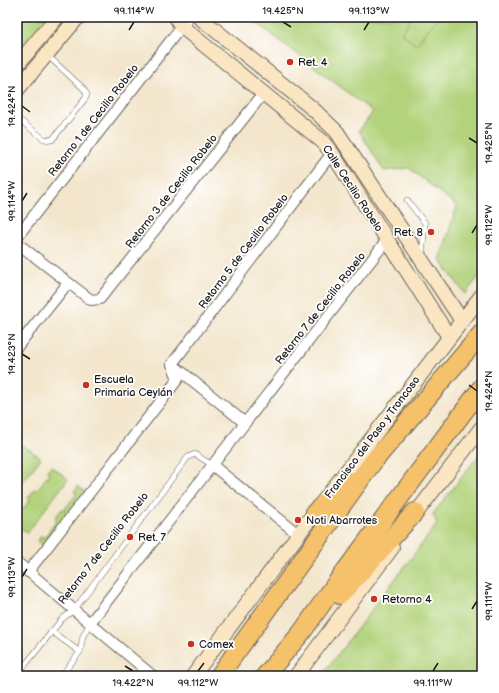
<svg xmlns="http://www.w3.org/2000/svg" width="499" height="693" viewBox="0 0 499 693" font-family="'Balsamiq Sans',sans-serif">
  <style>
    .grass { fill: #b2d37b; stroke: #67784c }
    .park { fill: url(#park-tufts); stroke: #67784c }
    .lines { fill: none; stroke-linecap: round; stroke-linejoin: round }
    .lane-casing { stroke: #67635a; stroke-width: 6 }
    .street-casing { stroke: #67635a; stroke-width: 12 }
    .secondary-casing { stroke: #67635a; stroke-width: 16 }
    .highway-casing { stroke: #67635a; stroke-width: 20 }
    .lane { stroke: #fff; stroke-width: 5 }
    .street { stroke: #fff; stroke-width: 10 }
    .secondary { stroke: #fbe6c4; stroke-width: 14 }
    .highway { stroke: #f5c16b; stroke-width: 18 }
    .ticks { fill: none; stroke: #1c1c1c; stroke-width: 1.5 }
    .poi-dot { fill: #c8321e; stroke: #fff; stroke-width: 1.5 }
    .labels { text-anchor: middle; stroke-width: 3.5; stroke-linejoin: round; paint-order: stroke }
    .poi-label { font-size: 11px; fill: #1c1c1c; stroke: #fff; text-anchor: start }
    .street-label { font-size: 11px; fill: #1c1c1c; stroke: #fff }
    .neatline { fill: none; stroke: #1c1c1c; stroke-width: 1.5 }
    .ticks-label { font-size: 10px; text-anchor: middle; fill: #1c1c1c }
  </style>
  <defs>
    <pattern id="park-tufts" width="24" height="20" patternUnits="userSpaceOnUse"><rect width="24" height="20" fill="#b2d37b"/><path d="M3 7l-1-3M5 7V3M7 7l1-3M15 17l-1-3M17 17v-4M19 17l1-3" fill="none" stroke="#98b56a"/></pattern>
  </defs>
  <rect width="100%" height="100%" fill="#fff"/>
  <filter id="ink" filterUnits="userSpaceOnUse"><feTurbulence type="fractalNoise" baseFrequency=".025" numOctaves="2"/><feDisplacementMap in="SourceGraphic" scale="8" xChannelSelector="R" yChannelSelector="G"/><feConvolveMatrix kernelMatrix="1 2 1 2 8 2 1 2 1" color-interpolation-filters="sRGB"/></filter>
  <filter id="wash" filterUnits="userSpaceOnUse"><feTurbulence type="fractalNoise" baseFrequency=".012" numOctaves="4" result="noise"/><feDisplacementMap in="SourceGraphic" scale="16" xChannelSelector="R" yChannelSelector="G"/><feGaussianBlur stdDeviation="0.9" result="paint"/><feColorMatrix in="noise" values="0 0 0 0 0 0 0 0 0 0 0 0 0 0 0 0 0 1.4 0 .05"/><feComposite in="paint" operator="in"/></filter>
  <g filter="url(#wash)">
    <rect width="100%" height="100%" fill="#f3e6cc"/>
    <g class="grass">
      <polygon points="25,17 50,17 17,58 17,27"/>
      <polygon points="249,17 482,17 482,273 465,294 440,260 457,206 409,168 384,171 359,131 373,112"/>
      <polygon points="23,445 41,458 17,490 17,459 22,452 19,450"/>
      <polygon points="482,451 482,676 314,676 323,674 437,524 433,514"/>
      <polygon points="51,466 68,479 27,533 17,525 17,517 30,500 28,498 35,489 37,490 49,474 47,471"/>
      <polygon points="78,486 86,493 44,546 38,541 41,536 44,538 57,520 55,518 62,509 64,510 77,494 74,492"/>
    </g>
    <polygon class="park" points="413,17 438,17 416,45 401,33"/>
  </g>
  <g filter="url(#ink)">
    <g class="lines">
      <defs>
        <g id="lane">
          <polyline points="17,118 44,139 52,140 85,99 87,95 84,89 47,55"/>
          <polyline points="407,200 425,223 422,255"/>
          <polyline points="51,631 80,652"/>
          <polyline points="17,675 62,619 74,610 188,457 195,454 212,465"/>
          <polyline points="61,676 80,652 83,636 90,623"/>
        </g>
        <g id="street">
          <polyline points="17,237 189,17"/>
          <polyline points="17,243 87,297 91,300 100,299 263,94"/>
          <polyline points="17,347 68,283"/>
          <polyline points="172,364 332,153"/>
          <polyline points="172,364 245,423"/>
          <polyline points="212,465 298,534"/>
          <polyline points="17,562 153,676"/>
          <polyline points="28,572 178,379 172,364"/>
          <polyline points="90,623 387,240"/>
        </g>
        <g id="secondary">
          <polyline points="176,17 181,26 322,141 332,153 449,337"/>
          <polyline points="199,17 313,109 337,132 462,321"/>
          <polyline points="17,65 57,17"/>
          <polyline points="17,90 78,17"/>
          <polyline points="410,521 482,427"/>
          <polyline points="193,676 315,512 482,295"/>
          <polyline points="296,676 392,548"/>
        </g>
        <g id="highway">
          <polyline points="315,512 351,481"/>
          <polyline points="340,595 415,512"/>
          <polyline points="219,676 373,462 482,333"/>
          <polyline points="265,676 302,632 337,582 482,387"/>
        </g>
      </defs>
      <use href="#lane" class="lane-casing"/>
      <use href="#street" class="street-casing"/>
      <use href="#secondary" class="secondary-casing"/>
      <use href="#highway" class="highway-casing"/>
      <use href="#lane" class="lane"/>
      <use href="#street" class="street"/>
      <use href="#secondary" class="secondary"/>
      <use href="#highway" class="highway"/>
    </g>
  </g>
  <path class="ticks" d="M283,22L291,27M129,30L134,22M364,30L369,22M22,106L30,112M469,138L477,143M22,201L27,193M472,233L477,225M22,354L30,359M469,385L477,391M22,577L27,569M472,609L477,601M125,666L133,671M198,671L204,663M433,671L438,663"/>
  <g class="poi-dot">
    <circle cx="290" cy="62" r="4"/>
    <circle cx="431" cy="232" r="4"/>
    <circle cx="86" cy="385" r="4"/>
    <circle cx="298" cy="520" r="4"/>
    <circle cx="130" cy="537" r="4"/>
    <circle cx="374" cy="599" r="4"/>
    <circle cx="191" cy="644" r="4"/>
  </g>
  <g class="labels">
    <g class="poi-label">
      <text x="298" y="66">Ret. 4</text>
      <text x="423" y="236" text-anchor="end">Ret. 8</text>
      <text x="94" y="383">Escuela<tspan x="94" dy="13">Primaria Ceylán</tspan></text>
      <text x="306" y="524">Noti Abarrotes</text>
      <text x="138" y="541">Ret. 7</text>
      <text x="382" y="603">Retorno 4</text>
      <text x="199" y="648">Comex</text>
    </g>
    <g class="street-label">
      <text transform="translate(93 120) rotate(-52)" y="4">Retorno 1 de Cecilio Robelo</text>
      <text transform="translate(353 188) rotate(57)" y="4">Calle Cecilio Robelo</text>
      <text transform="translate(171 191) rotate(-52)" y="4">Retorno 3 de Cecilio Robelo</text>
      <text transform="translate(243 251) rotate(-53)" y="4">Retorno 5 de Cecilio Robelo</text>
      <text transform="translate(320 308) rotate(-52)" y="4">Retorno 7 de Cecilio Robelo</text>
      <text transform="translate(372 437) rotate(-53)" y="4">Francisco del Paso y Troncoso</text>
      <text transform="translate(103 548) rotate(-52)" y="4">Retorno 7 de Cecilio Robelo</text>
    </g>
  </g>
  <rect width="499" height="693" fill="none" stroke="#fff" stroke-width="44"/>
  <rect x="22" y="22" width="455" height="649" class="neatline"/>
  <g class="ticks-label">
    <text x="134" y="14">99.114°W</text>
    <text x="283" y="14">19.425°N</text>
    <text x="369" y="14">99.113°W</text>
    <text transform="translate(11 106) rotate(-90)" y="4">19.424°N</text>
    <text transform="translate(488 143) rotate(-90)" y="4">19.425°N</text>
    <text transform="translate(11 201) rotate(-90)" y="4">99.114°W</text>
    <text transform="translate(488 225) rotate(-90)" y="4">99.112°W</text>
    <text transform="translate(11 354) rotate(-90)" y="4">19.423°N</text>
    <text transform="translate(488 391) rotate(-90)" y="4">19.424°N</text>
    <text transform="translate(11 577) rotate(-90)" y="4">99.113°W</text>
    <text transform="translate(488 601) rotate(-90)" y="4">99.111°W</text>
    <text x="133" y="686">19.422°N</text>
    <text x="198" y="686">99.112°W</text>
    <text x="433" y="686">99.111°W</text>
  </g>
</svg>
